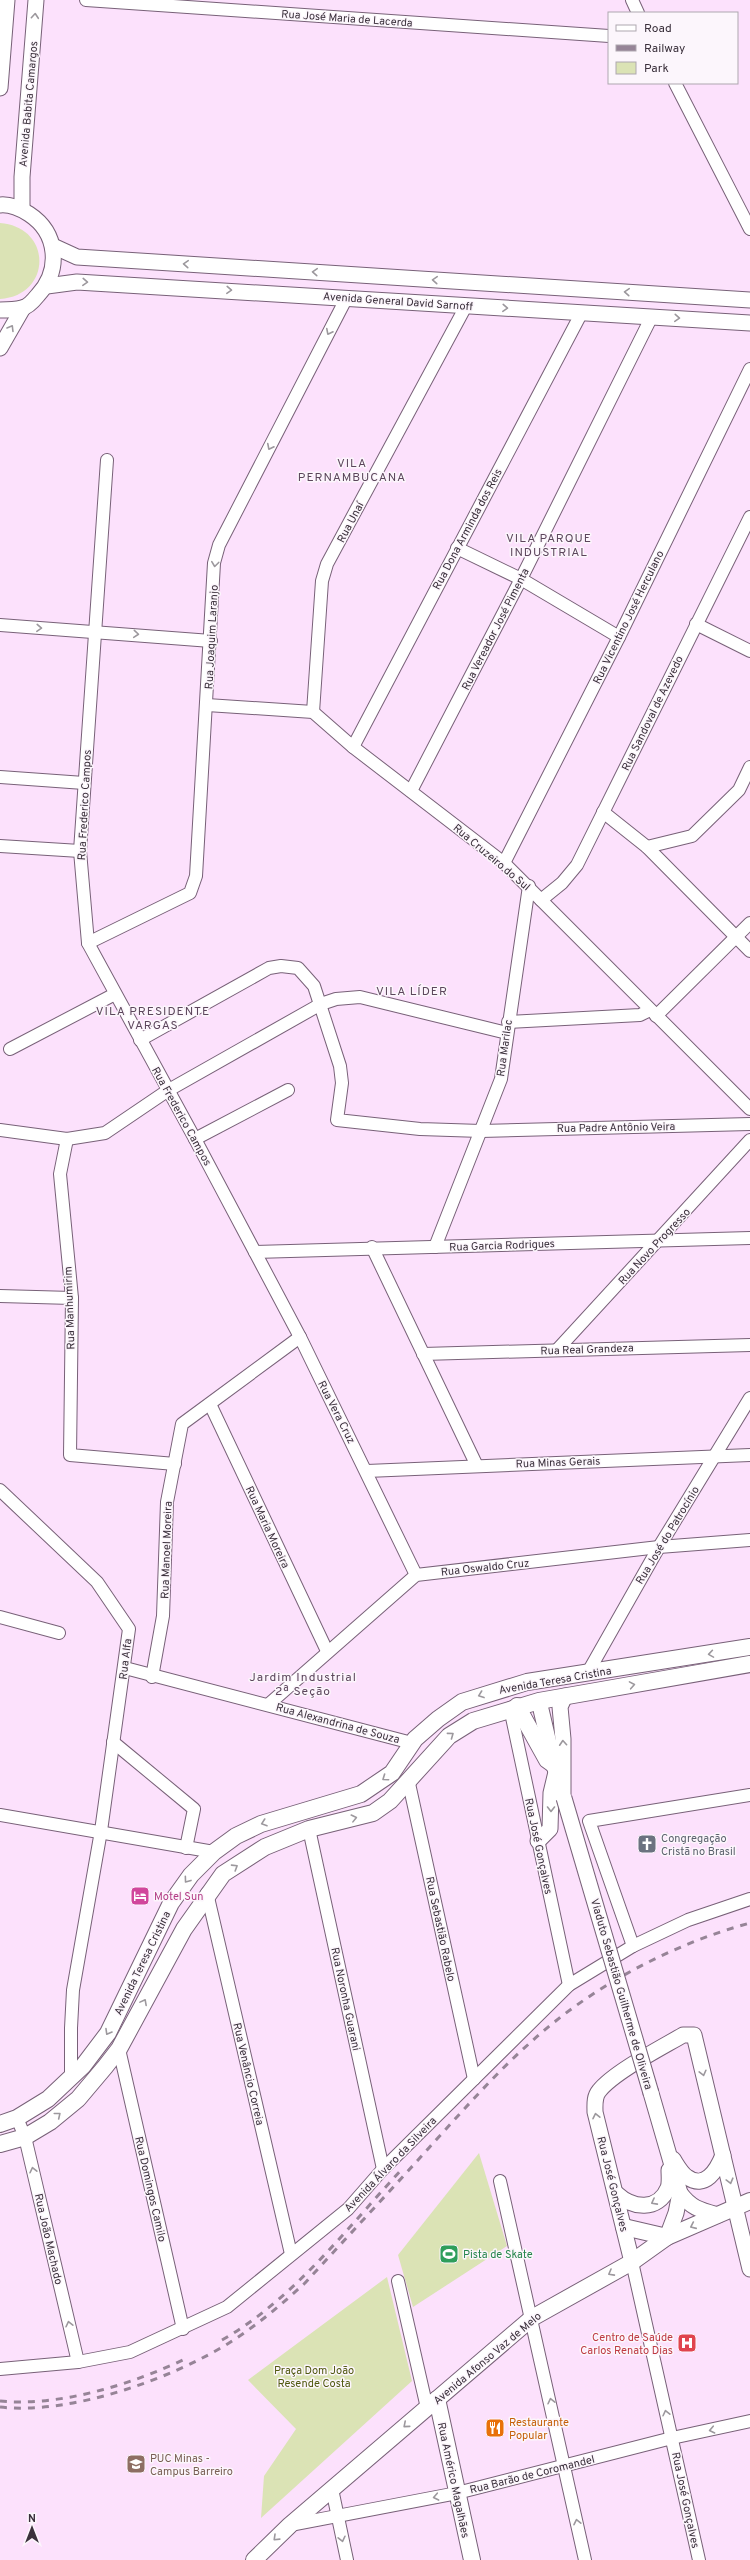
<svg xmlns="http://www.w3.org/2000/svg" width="750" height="2560" viewBox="0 0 750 2560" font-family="Overpass,sans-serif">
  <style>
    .green { fill: #dbe3b5 }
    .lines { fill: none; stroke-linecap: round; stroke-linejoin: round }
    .minor-casing { stroke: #786178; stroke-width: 14 }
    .tertiary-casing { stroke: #786178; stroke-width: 17 }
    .secondary-casing { stroke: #786178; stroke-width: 18 }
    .minor { stroke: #fff; stroke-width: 12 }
    .tertiary { stroke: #fff; stroke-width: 15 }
    .secondary { stroke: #fff; stroke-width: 16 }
    .rail { stroke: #968497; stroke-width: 3; stroke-dasharray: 7 7; stroke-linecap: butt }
    .tertiary-bridge-casing { stroke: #786178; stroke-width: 17; stroke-linecap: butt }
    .tertiary-bridge { stroke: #fff; stroke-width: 15 }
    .oneway { stroke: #9c989d }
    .labels { text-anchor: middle; stroke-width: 3; stroke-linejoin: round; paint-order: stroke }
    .street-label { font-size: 11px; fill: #3a303b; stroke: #fcf6fc }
    .worship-label { font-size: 11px; fill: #5b616d; stroke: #fcf6fc; text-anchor: start }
    .hotel-label { font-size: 11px; fill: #b23c85; stroke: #fcf6fc; text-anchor: start }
    .leisure-label { font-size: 11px; fill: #27864d; stroke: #fcf6fc; text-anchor: start }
    .health-label { font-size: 11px; fill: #be3a42; stroke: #fcf6fc; text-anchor: end }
    .park-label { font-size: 11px; fill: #515910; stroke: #fcf6fc }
    .food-label { font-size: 11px; fill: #c56008; stroke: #fcf6fc; text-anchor: start }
    .education-label { font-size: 11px; fill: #785e54; stroke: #fcf6fc; text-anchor: start }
    .neighbourhood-label { font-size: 12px; letter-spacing: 1px; fill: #5c465c; stroke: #fcf6fc }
  </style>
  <rect width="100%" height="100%" fill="#fce1fc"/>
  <g class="green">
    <path d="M0,223C53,227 52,296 0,299Z"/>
    <polygon points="479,2153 507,2246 413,2307 398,2255"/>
    <polygon points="387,2277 412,2381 261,2518 264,2476 296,2429 248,2380"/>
  </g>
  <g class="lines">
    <defs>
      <g id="minor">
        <polyline points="86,0 609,36"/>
        <polyline points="632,0 638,13"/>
        <polyline points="675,83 750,229"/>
        <polyline points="107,460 80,851 88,943 195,1139 300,1337 416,1575"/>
        <polyline points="457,548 521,579 619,637"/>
        <polyline points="696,624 750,651"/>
        <polyline points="0,625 211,641"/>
        <polyline points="207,705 313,712 353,747 504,863 750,1109"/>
        <polyline points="313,712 322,581 327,564 466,306"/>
        <polyline points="353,747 582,312"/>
        <polyline points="0,777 84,783"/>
        <polyline points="411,791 521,579 652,316"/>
        <polyline points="603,812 647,847 750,951"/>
        <polyline points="0,846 80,851"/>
        <polyline points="647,847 692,836 739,790 750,767"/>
        <polyline points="504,863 619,637 750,369"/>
        <polyline points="541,900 562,883 577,865 750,517"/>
        <polyline points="88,943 190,893 196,876 214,563 219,545 347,297"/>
        <polyline points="656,1016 750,923"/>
        <polyline points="508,1022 640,1015 650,1010"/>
        <polyline points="140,1040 269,968 281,966 298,968 314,986 340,1066 342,1083 337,1120 420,1129 481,1131 750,1124"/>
        <polyline points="10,1049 115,994"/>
        <polyline points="0,1130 67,1139 105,1133 167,1091 321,1004 336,999 360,997 507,1033"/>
        <polyline points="67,1139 60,1174 72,1298 70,1455 175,1464"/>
        <polyline points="195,1139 288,1090"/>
        <polyline points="372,1247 477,1466"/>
        <polyline points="435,1247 501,1079 529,886"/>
        <polyline points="255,1252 750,1238"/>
        <polyline points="0,1296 72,1298"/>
        <polyline points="557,1350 750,1140"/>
        <polyline points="423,1354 750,1345"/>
        <polyline points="210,1404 327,1651"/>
        <polyline points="367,1471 750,1455"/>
        <polyline points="0,1490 97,1582 129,1629 101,1831 73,1990 71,2028 71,2078"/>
        <polyline points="0,1617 59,1633"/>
        <polyline points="125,1668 412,1743"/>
        <polyline points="587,1674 659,1547 750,1398"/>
        <polyline points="152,1677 163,1616 167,1502 182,1424 300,1337"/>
        <polyline points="269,1704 416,1575 659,1547 750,1540"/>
        <polyline points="510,1708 569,1985"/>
        <polyline points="113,1742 194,1809 186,1848"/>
        <polyline points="408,1779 474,2079"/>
        <polyline points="0,1815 214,1852"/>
        <polyline points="309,1829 383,2169"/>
        <polyline points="207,1893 291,2254"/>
        <polyline points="633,1946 589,1821 750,1795"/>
        <polyline points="119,2049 183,2329"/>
        <polyline points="17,2118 25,2137 78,2362"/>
        <polyline points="500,2181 585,2560"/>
        <polyline points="632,2262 699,2560"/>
        <polyline points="398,2281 427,2408"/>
        <polyline points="0,2369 78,2362 130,2352 227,2307 348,2209 383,2169 569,1985 633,1946 688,1920 750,1899"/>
        <polyline points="332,2489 347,2560"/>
        <polyline points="290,2525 457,2493 672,2438 750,2421"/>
      </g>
      <g id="tertiary">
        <polyline points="0,88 7,0"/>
        <path d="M0,205C10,204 21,209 29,214C58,233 61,270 38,295C34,300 28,307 22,308C15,310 7,310 0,310"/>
        <polyline points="22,209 22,177 36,0"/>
        <polyline points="53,246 77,257 750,300"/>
        <polyline points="47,286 77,282 750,323"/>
        <polyline points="0,348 23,308"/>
        <polyline points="539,1701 555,1769"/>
        <polyline points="563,1796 563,1739 560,1707 565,1696"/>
        <polyline points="538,1841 550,1829 551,1793 556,1772"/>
        <path d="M651,2093L680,2193C691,2208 700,2210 718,2215"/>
        <path d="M673,2159C677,2165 681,2173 687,2177C705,2190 717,2170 723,2155"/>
        <path d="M617,2194C632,2208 658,2212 668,2188C670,2183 669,2175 669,2170"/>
        <polyline points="667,2237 676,2213 680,2193"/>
        <path d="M632,2262L595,2112C595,2105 594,2097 599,2091C614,2072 661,2048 683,2035H694L750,2269"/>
      </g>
      <g id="secondary">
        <polyline points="517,1706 547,1760 554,1765"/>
        <polyline points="0,2124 17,2118 48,2099 83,2066 108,2033 171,1903 191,1875 214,1852 236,1836 261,1824 361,1794 392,1773 415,1739 438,1719 462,1702 527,1682 750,1647"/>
        <polyline points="0,2144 25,2137 50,2122 78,2099 105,2067 119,2049 184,1929 223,1874 265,1847 309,1829 373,1813 390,1801 449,1736 473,1721 539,1701 750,1664"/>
        <polyline points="624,2227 667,2237"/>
        <polyline points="437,2399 472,2560"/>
        <polyline points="254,2560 290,2525 532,2318 632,2262 667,2237 750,2201"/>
      </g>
    </defs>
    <use href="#minor" class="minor-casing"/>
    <use href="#tertiary" class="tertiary-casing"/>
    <use href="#secondary" class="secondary-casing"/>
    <use href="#minor" class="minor"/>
    <use href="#tertiary" class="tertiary"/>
    <use href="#secondary" class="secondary"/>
    <g class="rail">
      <path d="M222,2340C294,2299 347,2228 403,2168"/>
      <path d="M0,2401C60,2407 133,2384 187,2358"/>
      <path d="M0,2407C70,2415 169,2380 229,2343C256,2326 281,2305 305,2283C349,2235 393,2188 436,2140C467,2106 497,2072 531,2042C591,1987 672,1944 750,1923"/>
    </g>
    <defs>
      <polyline id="tertiary-bridge" points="564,1798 651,2093"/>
    </defs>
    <use href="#tertiary-bridge" class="tertiary-bridge-casing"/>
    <use href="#tertiary-bridge" class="tertiary-bridge"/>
  </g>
  <defs><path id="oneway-chevron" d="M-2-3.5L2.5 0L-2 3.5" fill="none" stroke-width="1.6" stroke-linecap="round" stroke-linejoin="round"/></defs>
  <g class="oneway">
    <use href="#oneway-chevron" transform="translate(35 16) rotate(-85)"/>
    <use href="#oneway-chevron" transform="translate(186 264) rotate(-176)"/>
    <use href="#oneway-chevron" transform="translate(315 272) rotate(-176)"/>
    <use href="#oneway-chevron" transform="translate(435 280) rotate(-176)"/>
    <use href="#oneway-chevron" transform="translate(85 282) rotate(3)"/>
    <use href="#oneway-chevron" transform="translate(229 290) rotate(3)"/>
    <use href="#oneway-chevron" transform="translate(627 292) rotate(-176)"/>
    <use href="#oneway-chevron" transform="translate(505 308) rotate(3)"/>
    <use href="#oneway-chevron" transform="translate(677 318) rotate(4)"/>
    <use href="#oneway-chevron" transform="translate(11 328) rotate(-59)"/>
    <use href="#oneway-chevron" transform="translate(329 332) rotate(117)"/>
    <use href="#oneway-chevron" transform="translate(270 447) rotate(117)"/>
    <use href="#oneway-chevron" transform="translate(215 564) rotate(97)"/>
    <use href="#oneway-chevron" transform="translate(39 628) rotate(3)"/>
    <use href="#oneway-chevron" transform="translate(136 634) rotate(5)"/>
    <use href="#oneway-chevron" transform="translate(711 1654) rotate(171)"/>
    <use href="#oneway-chevron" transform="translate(632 1685) rotate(-10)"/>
    <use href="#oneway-chevron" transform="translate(481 1695) rotate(160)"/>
    <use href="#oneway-chevron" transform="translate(451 1735) rotate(-36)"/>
    <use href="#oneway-chevron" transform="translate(563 1743) rotate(-94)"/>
    <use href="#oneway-chevron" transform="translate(385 1778) rotate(145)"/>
    <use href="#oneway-chevron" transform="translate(551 1809) rotate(90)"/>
    <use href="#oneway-chevron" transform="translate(354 1818) rotate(-14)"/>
    <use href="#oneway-chevron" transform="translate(264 1823) rotate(161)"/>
    <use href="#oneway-chevron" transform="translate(235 1867) rotate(-32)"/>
    <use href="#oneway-chevron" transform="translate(187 1880) rotate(126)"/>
    <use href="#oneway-chevron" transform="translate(144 2002) rotate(-62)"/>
    <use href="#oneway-chevron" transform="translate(108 2032) rotate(120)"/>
    <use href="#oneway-chevron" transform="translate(703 2073) rotate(76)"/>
    <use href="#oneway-chevron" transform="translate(58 2115) rotate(-39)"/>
    <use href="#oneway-chevron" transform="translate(596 2116) rotate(-102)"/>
    <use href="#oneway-chevron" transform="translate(33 2170) rotate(-103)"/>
    <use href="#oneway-chevron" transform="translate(730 2181) rotate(75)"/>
    <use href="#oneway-chevron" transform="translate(654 2202) rotate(152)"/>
    <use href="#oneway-chevron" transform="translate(693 2226) rotate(156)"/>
    <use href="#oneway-chevron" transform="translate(611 2273) rotate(151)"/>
    <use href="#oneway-chevron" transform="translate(69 2324) rotate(-103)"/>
    <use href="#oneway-chevron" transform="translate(551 2401) rotate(-103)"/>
    <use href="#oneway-chevron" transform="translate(666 2413) rotate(-103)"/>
    <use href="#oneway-chevron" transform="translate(406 2425) rotate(139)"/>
    <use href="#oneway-chevron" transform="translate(712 2430) rotate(168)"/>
    <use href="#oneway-chevron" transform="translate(436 2497) rotate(169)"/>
    <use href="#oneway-chevron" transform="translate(577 2522) rotate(-102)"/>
    <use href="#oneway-chevron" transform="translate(276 2538) rotate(136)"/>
    <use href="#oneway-chevron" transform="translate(342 2539) rotate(77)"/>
  </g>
  <defs>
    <symbol id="church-square" viewBox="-11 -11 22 22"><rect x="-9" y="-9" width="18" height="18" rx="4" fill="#6b7280" stroke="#fcf6fc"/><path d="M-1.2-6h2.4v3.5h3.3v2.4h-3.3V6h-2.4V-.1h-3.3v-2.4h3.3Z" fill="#fff"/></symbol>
    <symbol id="hotel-square" viewBox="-11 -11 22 22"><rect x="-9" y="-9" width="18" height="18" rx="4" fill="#d1479c" stroke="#fcf6fc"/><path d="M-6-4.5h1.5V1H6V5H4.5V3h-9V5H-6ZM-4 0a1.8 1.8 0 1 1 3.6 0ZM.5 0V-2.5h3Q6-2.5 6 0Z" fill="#fff"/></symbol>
    <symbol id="stadium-square" viewBox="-11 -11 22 22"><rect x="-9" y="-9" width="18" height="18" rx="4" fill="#2e9e5b" stroke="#fcf6fc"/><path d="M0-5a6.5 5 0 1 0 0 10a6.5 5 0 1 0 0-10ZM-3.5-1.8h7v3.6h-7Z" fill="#fff"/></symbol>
    <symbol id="hospital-square" viewBox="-11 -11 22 22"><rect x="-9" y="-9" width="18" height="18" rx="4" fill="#e0444e" stroke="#fcf6fc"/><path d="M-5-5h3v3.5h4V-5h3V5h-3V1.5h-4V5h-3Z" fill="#fff"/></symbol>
    <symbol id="restaurant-square" viewBox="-11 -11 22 22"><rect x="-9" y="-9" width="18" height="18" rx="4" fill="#e8710a" stroke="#fcf6fc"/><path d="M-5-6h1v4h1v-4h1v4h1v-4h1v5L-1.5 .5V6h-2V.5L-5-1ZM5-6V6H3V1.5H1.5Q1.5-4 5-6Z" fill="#fff"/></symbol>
    <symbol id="university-square" viewBox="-11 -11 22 22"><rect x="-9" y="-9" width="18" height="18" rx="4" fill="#8d6e63" stroke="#fcf6fc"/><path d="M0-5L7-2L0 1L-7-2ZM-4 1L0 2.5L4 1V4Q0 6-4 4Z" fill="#fff"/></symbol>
  </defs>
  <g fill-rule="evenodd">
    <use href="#church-square" x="636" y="1833" width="22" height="22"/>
    <use href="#hotel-square" x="129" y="1885" width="22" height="22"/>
    <use href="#stadium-square" x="438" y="2243" width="22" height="22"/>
    <use href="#hospital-square" x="676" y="2332" width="22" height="22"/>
    <use href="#restaurant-square" x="484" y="2417" width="22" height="22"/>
    <use href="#university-square" x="125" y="2453" width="22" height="22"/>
  </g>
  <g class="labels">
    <g class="street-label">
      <text transform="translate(347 18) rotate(4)" y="4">Rua José Maria de Lacerda</text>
      <text transform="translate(28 104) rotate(-85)" y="4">Avenida Babita Camargos</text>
      <text transform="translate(398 301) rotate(4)" y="4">Avenida General David Sarnoff</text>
      <text transform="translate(350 522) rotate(-62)" y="4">Rua Unaí</text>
      <text transform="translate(467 529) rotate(-62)" y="4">Rua Dona Arminda dos Reis</text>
      <text transform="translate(628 617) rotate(-64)" y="4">Rua Vicentino José Herculano</text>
      <text transform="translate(495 629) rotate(-63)" y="4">Rua Vereador José Pimenta</text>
      <text transform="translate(211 637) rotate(-87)" y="4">Rua Joaquim Laranjo</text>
      <text transform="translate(652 713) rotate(-64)" y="4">Rua Sandoval de Azevedo</text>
      <text transform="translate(84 805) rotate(-87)" y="4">Rua Frederico Campos</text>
      <text transform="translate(492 857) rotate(40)" y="4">Rua Cruzeiro do Sul</text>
      <text transform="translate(504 1048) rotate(-82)" y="4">Rua Marilac</text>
      <text transform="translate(182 1116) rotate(61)" y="4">Rua Frederico Campos</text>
      <text transform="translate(616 1127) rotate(-1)" y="4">Rua Padre Antônio Veira</text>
      <text transform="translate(502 1245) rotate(-2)" y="4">Rua Garcia Rodrigues</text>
      <text transform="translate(654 1246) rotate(-47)" y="4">Rua Novo Progresso</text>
      <text transform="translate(69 1308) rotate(-92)" y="4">Rua Manhumirim</text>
      <text transform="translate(587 1349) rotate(-2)" y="4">Rua Real Grandeza</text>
      <text transform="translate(337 1412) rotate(63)" y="4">Rua Vera Cruz</text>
      <text transform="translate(558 1462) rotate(-2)" y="4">Rua Minas Gerais</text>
      <text transform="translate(268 1527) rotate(65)" y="4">Rua Maria Moreira</text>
      <text transform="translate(667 1535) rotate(-59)" y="4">Rua José do Patrocínio</text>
      <text transform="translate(166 1550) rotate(-88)" y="4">Rua Manoel Moreira</text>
      <text transform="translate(485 1567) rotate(-6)" y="4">Rua Oswaldo Cruz</text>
      <text transform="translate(125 1659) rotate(-83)" y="4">Rua Alfa</text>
      <text transform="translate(555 1680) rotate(-10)" y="4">Avenida Teresa Cristina</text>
      <text transform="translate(338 1723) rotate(15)" y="4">Rua Alexandrina de Souza</text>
      <text transform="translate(539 1846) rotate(78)" y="4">Rua José Gonçalves</text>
      <text transform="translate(441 1929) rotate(78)" y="4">Rua Sebastião Rabelo</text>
      <text transform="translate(142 1963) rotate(-64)" y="4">Avenida Teresa Cristina</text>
      <text transform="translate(622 1994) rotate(74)" y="4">Viaduto Sebastião Guilherme de Oliveira</text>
      <text transform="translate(346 1999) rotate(78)" y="4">Rua Noronha Guarani</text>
      <text transform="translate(249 2074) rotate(77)" y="4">Rua Venâncio Correia</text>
      <text transform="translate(390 2164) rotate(-46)" y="4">Avenida Álvaro da Silveira</text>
      <text transform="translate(613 2184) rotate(76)" y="4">Rua José Gonçalves</text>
      <text transform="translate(151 2189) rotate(77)" y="4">Rua Domingos Camilo</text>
      <text transform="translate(49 2239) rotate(77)" y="4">Rua João Machado</text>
      <text transform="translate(487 2358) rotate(-40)" y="4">Avenida Afonso Vaz de Melo</text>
      <text transform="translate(532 2474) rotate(-14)" y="4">Rua Barão de Coromandel</text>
      <text transform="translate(454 2480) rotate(78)" y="4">Rua Américo Magalhães</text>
      <text transform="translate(686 2500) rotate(78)" y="4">Rua José Gonçalves</text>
    </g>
    <g class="worship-label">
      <text x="661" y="1842">Congregação<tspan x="661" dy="13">Cristã no Brasil</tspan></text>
    </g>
    <g class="hotel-label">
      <text x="154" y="1900">Motel Sun</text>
    </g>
    <g class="leisure-label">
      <text x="463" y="2258">Pista de Skate</text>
    </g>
    <g class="health-label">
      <text x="673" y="2341">Centro de Saúde<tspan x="673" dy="13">Carlos Renato Dias</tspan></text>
    </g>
    <g class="park-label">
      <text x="314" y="2374">Praça Dom João<tspan x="314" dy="13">Resende Costa</tspan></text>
    </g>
    <g class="food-label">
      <text x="509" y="2426">Restaurante<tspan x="509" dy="13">Popular</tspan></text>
    </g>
    <g class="education-label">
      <text x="150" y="2462">PUC Minas -<tspan x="150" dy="13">Campus Barreiro</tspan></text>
    </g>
    <g class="neighbourhood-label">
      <text x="352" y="467">VILA<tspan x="352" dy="14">PERNAMBUCANA</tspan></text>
      <text x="549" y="542">VILA PARQUE<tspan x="549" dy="14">INDUSTRIAL</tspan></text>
      <text x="412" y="995">VILA LÍDER</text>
      <text x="153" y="1015">VILA PRESIDENTE<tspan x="153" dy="14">VARGAS</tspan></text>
      <text x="303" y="1681">Jardim Industrial<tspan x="303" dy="14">2ª Seção</tspan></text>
    </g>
  </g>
  <rect x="608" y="12" width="130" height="72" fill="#fcf6fc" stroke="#aea7af"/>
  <rect x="616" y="25" width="20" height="6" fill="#ffffff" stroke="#aea7af"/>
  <text x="644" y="32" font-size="12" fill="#3a303b">Road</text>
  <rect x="616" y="45" width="20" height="6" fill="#968497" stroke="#aea7af"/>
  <text x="644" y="52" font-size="12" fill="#3a303b">Railway</text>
  <rect x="616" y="62" width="20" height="12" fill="#dbe3b5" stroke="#aea7af"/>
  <text x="644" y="72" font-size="12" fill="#3a303b">Park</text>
  <g transform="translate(32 2528)" stroke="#fcf6fc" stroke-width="3" paint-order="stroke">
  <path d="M0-3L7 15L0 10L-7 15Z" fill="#3a303b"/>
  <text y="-6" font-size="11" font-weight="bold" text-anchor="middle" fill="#3a303b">N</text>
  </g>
</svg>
